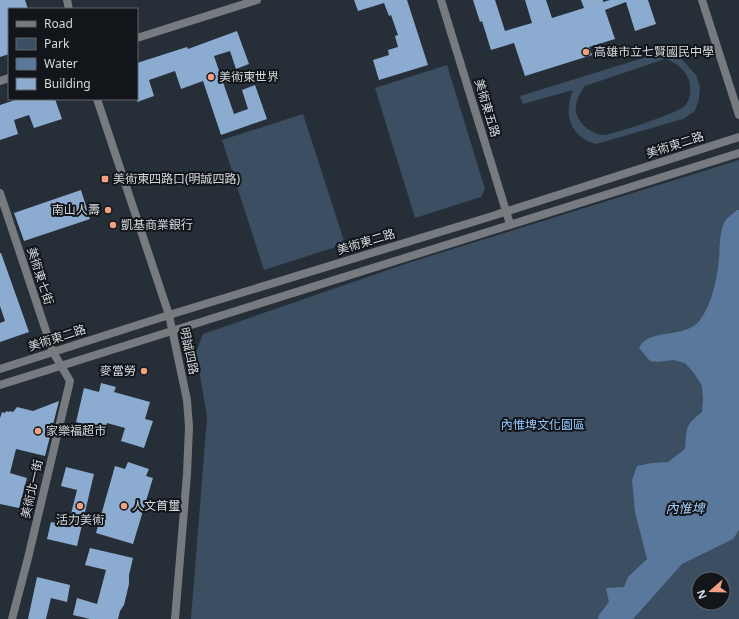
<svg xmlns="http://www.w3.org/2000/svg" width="739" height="619" viewBox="0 0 739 619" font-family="'Noto Sans','Noto Sans TC',sans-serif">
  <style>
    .green { fill: #3b4e62; fill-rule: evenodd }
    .water { fill: #59789b }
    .building { fill: #8bacd0 }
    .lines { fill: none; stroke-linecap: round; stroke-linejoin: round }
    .minor { stroke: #777b80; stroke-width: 8 }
    .tertiary { stroke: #777b80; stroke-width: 8 }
    .poi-dot { fill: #f2a081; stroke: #12161a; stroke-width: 1.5 }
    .labels { text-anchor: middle; stroke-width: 4; stroke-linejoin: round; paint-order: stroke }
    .poi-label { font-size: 12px; fill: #d4d9df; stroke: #12161a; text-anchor: start }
    .street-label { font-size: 12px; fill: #d4d9df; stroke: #12161a }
    .park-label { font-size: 12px; fill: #96c7fe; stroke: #12161a }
    .water-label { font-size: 13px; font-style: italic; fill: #a6cdfa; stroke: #12161a }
  </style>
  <rect width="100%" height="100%" fill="#262e37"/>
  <g class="green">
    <path d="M685,45L688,53L679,56L696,75L700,87L699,99L695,111L683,119L596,144C593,143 587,141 584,139C566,126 566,108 573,90L523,104L520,96ZM665,59C675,62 685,69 689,80C691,89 691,98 685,106C680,112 610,136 602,135C589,133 574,120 576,106C577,98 581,92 585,86Z"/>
    <polygon points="447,65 485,189 481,197 415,218 375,88"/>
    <polygon points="303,114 345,244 264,270 222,140"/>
    <path d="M739,160V619H191L207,417L196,352L203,334L414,261ZM699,579H723V603H699Z"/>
  </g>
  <path class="water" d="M737,210H739V530L733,539L682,564L633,619H598L599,615L609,602L606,588L624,587L628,577L647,559L635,512L632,480L637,466L652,463L668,462L685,449C687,428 684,426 702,412L703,399L702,386L694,373L685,363L673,360L659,362L650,361L639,348C649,327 685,340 700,320C712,304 717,279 719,259C720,247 719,235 724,223C726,218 733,214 737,210Z"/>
  <g class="building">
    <polygon points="0,0 25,0 28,9 9,9 9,54 0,57"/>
    <polygon points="354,0 407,0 428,65 379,80 373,60 389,55 388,50 398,47 395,36 398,35 391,15 389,16 384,3 358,11"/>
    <polygon points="473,0 495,0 505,31 532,23 525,0 546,0 552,18 584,8 581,0 603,0 603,2 610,0 648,0 656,24 635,31 626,2 605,10 615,39 589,47 592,55 525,76 514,43 491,50 482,21 480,22"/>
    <polygon points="237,31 249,64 236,69 230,51 214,56 234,114 248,109 242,90 255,85 267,119 221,135 203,81 181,89 175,71 149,80 154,96 137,102 137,63 187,47 188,49"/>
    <polygon points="18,99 55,99 62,119 34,128 29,115 14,120 18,134 0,140 0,105"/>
    <polygon points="81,190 90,219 24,241 14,213"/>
    <polygon points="0,253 1,253 29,332 0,342 0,323 5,321 0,306"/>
    <polygon points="101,383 116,387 114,392 150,402 145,419 153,421 144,448 121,441 125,428 107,423 105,431 91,428 91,426 76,422 84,388 99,392"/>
    <polygon points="59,401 45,456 16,449 10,473 27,478 19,508 0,504 0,418 2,412 5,413 6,411 9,412 10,411 13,412 17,407 33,411"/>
    <polygon points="128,462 149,469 146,476 153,478 133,544 96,533 115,466 125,469"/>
    <polygon points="66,467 94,474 77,546 47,539 51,522 68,526 77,490 61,486"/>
    <polygon points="90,548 133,558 129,575 129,584 124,605 120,611 118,619 90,619 73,615 77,598 97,604 106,570 85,565"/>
    <polygon points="37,577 70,585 67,602 51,598 46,619 28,619"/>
  </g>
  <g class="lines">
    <g class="minor">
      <polyline points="441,0 510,224"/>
      <polyline points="702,0 739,115"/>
      <polyline points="137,38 257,0"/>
      <polyline points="0,81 9,78"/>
      <polyline points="0,193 53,352 70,381 28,558 12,619"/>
    </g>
    <g class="tertiary">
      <polyline points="67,0 69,9"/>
      <polyline points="97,99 169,315 187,400 189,427 187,474 175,619"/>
      <polyline points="0,369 169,315 486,218 739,137"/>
      <polyline points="0,385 739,153"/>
    </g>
  </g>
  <g class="poi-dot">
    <circle cx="586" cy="52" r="4"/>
    <circle cx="211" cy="77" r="4"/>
    <rect x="101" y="175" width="8" height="8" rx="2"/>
    <circle cx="108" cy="210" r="4"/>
    <circle cx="113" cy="225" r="4"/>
    <circle cx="144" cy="371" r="4"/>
    <circle cx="38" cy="431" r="4"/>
    <circle cx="80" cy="506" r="4"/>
    <circle cx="124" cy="506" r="4"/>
  </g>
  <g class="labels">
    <g class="poi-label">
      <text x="594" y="56">高雄市立七賢國民中學</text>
      <text x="219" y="81">美術東世界</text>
      <text x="113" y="183">美術東四路口(明誠四路)</text>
      <text x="100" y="214" text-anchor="end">南山人壽</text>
      <text x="121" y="229">凱基商業銀行</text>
      <text x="136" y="375" text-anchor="end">麥當勞</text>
      <text x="46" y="435">家樂福超市</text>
      <text x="132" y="510">人文首璽</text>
      <text x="80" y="524" text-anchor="middle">活力美術</text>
    </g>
    <g class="street-label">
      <text transform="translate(487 108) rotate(73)" y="4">美術東五路</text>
      <text transform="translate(675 145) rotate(-18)" y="4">美術東二路</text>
      <text transform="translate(366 242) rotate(-17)" y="4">美術東二路</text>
      <text transform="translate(40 276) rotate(72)" y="4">美術東七街</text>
      <text transform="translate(57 338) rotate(-18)" y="4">美術東二路</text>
      <text transform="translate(189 351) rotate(78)" y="4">明誠四路</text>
      <text transform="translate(32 489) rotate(-77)" y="4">美術北一街</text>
    </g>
    <g class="park-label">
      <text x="543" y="429">內惟埤文化園區</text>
    </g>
    <g class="water-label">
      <text x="685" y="513">內惟埤</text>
    </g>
  </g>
  <rect x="8" y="8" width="130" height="92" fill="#12161a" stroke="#606469"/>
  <rect x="16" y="21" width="20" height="6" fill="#777b80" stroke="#606469"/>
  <text x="44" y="28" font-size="12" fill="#d4d9df">Road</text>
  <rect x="16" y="38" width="20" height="12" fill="#3b4e62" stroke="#606469"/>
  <text x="44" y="48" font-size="12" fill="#d4d9df">Park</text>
  <rect x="16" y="58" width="20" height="12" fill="#59789b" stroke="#606469"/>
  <text x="44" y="68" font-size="12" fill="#d4d9df">Water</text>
  <rect x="16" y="78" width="20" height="12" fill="#8bacd0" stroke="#606469"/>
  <text x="44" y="88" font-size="12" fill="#d4d9df">Building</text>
  <g transform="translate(711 591) rotate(250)"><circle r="19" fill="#12161a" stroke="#606469"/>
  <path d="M0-3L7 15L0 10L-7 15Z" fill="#f2a081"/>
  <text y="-6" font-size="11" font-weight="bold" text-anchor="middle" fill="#d4d9df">N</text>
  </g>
</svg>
